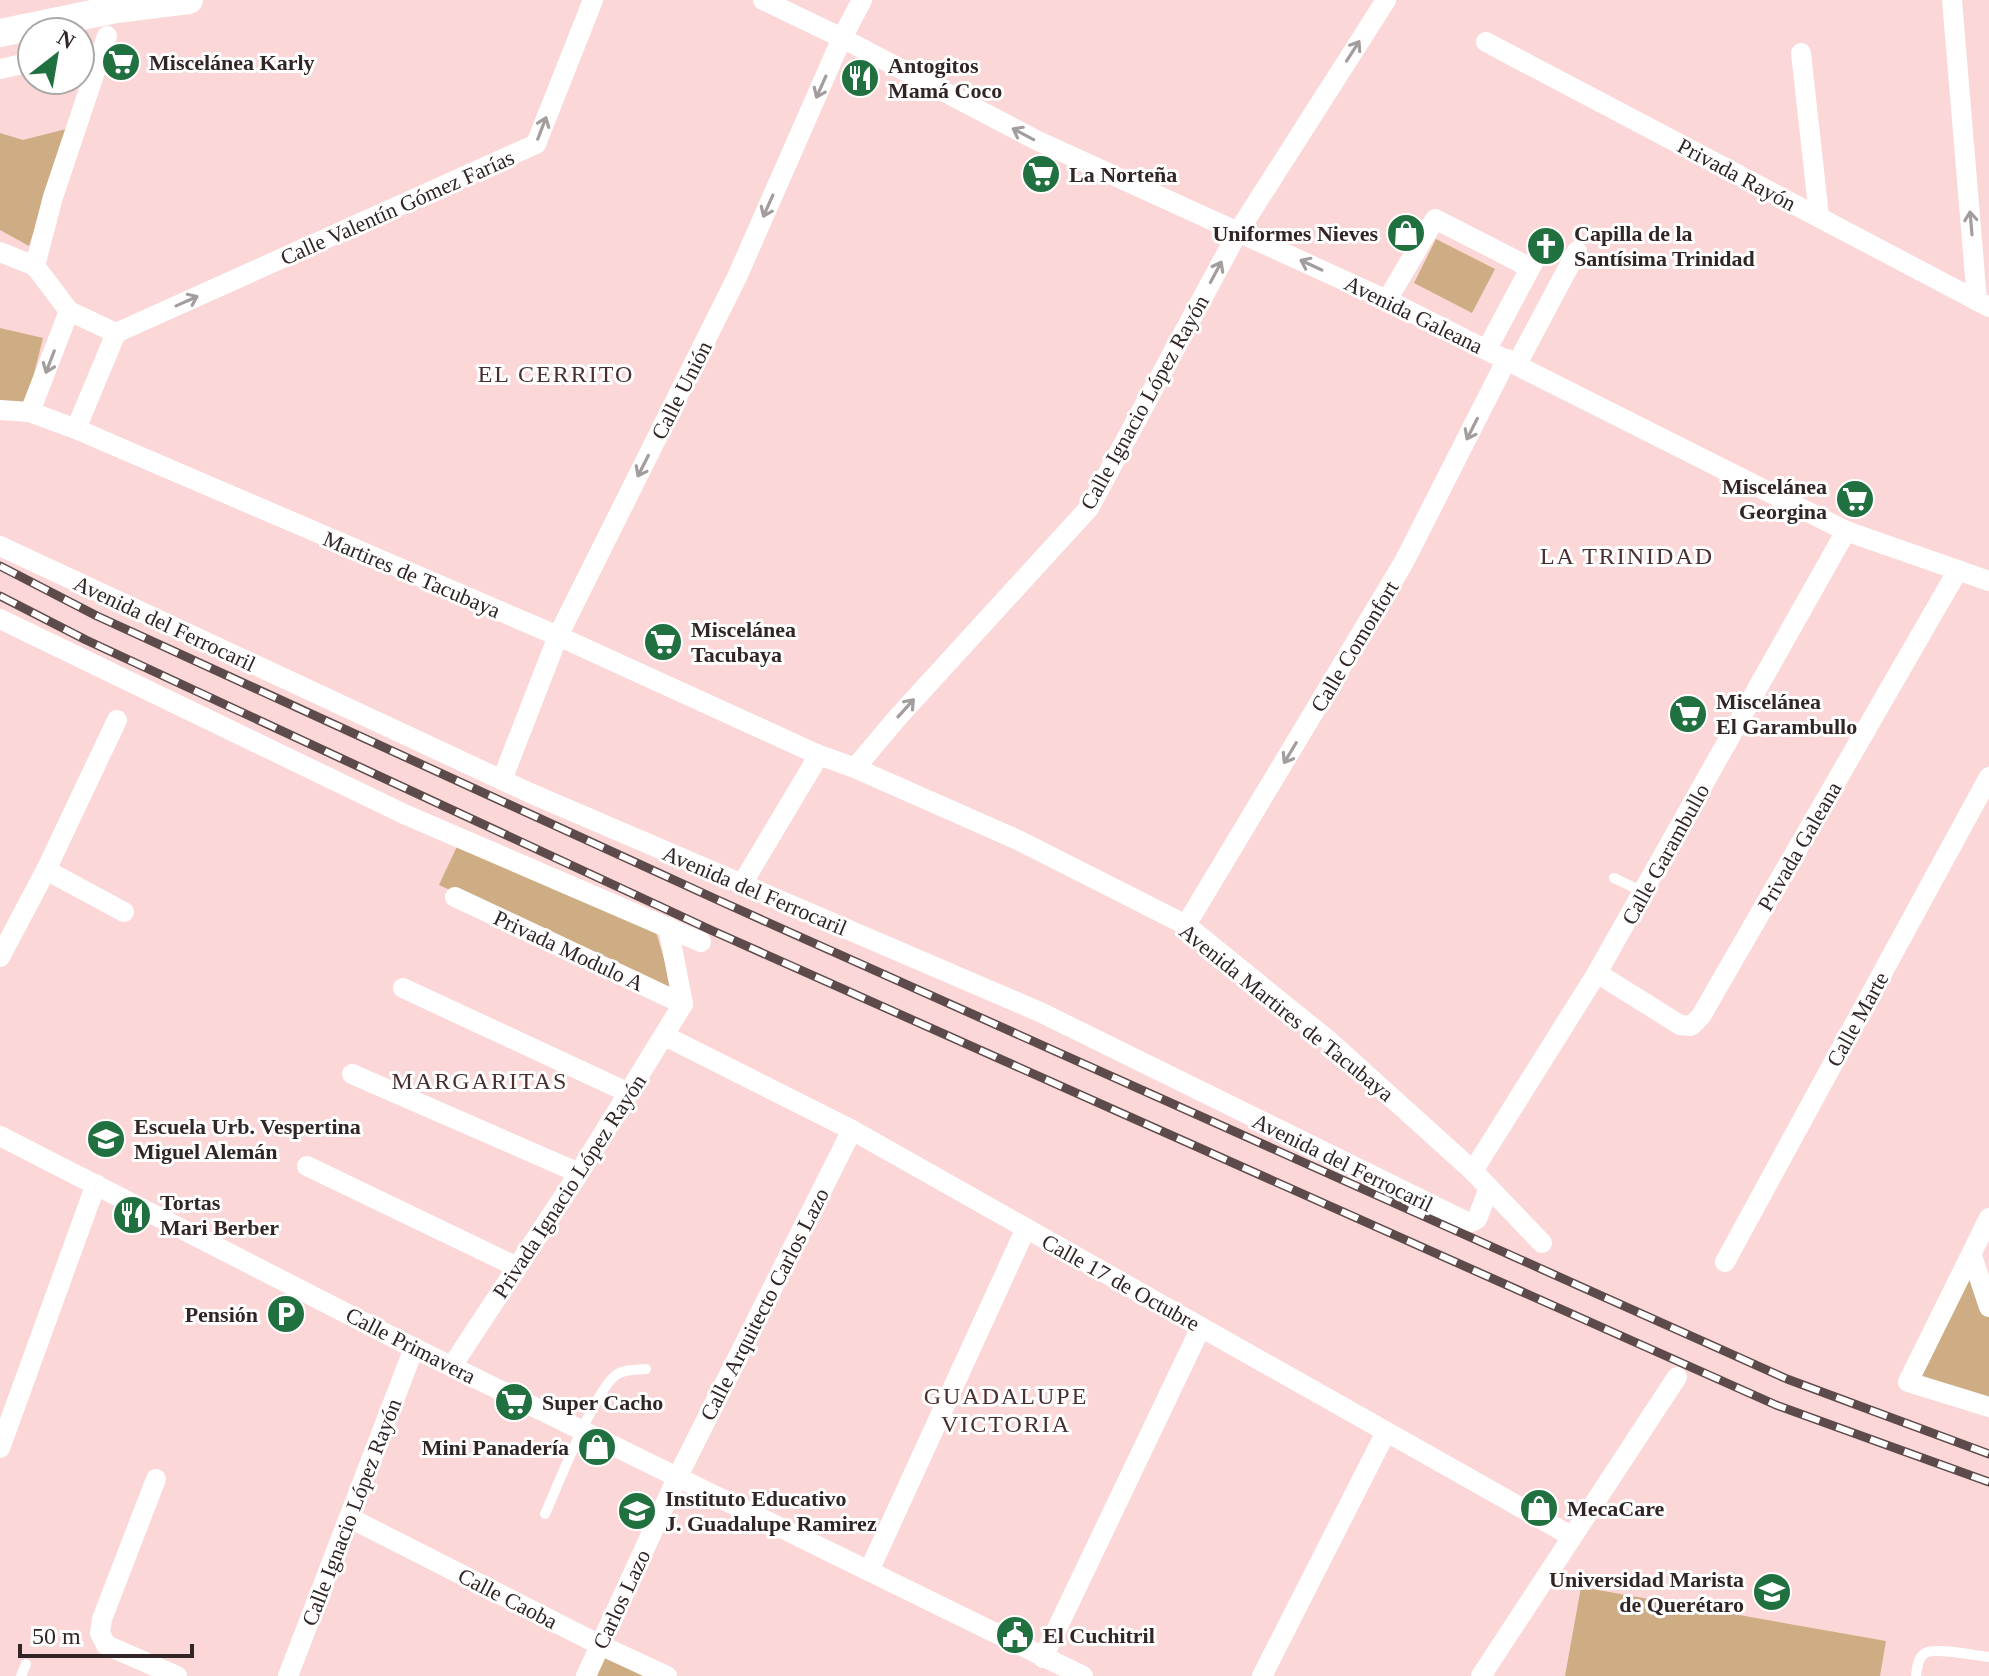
<svg xmlns="http://www.w3.org/2000/svg" width="1989" height="1676" viewBox="0 0 1989 1676" font-family="'Times New Roman',serif">
  <style>
    .green { fill: #cead84 }
    .lines { fill: none; stroke-linecap: round; stroke-linejoin: round }
    .lane { stroke: #fff; stroke-width: 10 }
    .street { stroke: #fff; stroke-width: 20 }
    .secondary { stroke: #fff; stroke-width: 28 }
    .rail-casing { stroke: #5d4b4b; stroke-width: 9 }
    .rail { stroke: #fff; stroke-width: 6; stroke-dasharray: 18; stroke-linecap: butt }
    .oneway { stroke: #a39d9d }
    .labels { text-anchor: middle; stroke-width: 6; stroke-linejoin: round; paint-order: stroke }
    .poi-label { font-size: 22px; font-weight: bold; fill: #322525; stroke: #fff; text-anchor: start }
    .street-label { font-size: 22px; fill: #322525; stroke: #fff }
    .neighbourhood-label { font-size: 24px; letter-spacing: 2px; fill: #492f2f; stroke: #fff }
  </style>
  <rect width="100%" height="100%" fill="#fbd7d7"/>
  <g class="green">
    <polygon points="66,129 29,246 0,230 0,133 23,140"/>
    <polygon points="1436,239 1495,269 1472,313 1414,283"/>
    <polygon points="0,328 43,338 25,410 0,404"/>
    <polygon points="459,842 656,932 674,992 439,885"/>
    <polygon points="1973,1262 1989,1310 1989,1407 1911,1382"/>
    <polygon points="1581,1587 1886,1641 1880,1676 1565,1676"/>
    <polygon points="604,1655 651,1676 595,1676"/>
  </g>
  <g class="lines">
    <g class="lane">
      <polyline points="1614,878 1643,892"/>
      <path d="M545,1514C558,1485 595,1390 616,1375C624,1369 636,1370 646,1369"/>
      <polyline points="21,1676 26,1664"/>
      <path d="M1916,1676C1917,1668 1918,1657 1925,1653C1936,1647 1976,1656 1989,1657"/>
    </g>
    <g class="street">
      <polyline points="763,0 842,38 1038,141 1387,300 1846,531 1989,581"/>
      <polyline points="1952,0 1977,301"/>
      <polyline points="1486,42 1989,307"/>
      <polyline points="1801,53 1819,216"/>
      <polyline points="0,69 32,62"/>
      <polyline points="0,252 35,266 69,311 116,333"/>
      <polyline points="35,266 53,197 107,36"/>
      <polyline points="1387,300 1435,219 1521,263"/>
      <polyline points="116,333 536,144 593,0"/>
      <polyline points="1487,349 1534,261"/>
      <polyline points="1517,364 1577,251"/>
      <polyline points="0,410 30,412 76,429 558,636 819,755 855,768 1018,840 1186,925 1328,1040 1473,1171 1542,1243"/>
      <polyline points="30,412 69,311"/>
      <polyline points="76,429 116,333"/>
      <polyline points="0,546 530,793 1040,1012 1465,1221 1471,1222 1477,1219 1489,1188"/>
      <polyline points="0,619 404,814 701,942"/>
      <polyline points="855,768 898,717 1089,508 1238,232 1386,0"/>
      <polyline points="502,780 558,636 737,277 842,38 862,0"/>
      <polyline points="46,870 124,912"/>
      <polyline points="742,884 819,755"/>
      <polyline points="455,897 683,1004"/>
      <polyline points="1186,925 1404,562 1507,359"/>
      <polyline points="668,927 683,1004"/>
      <polyline points="0,957 46,870 117,720"/>
      <polyline points="1597,973 1680,1025 1691,1026 1701,1016 1958,570"/>
      <polyline points="403,988 629,1093"/>
      <polyline points="665,1036 852,1130 1571,1536"/>
      <polyline points="352,1074 579,1173"/>
      <polyline points="0,1136 414,1348 1083,1676"/>
      <polyline points="307,1166 517,1267"/>
      <polyline points="1473,1171 1597,973 1846,531"/>
      <polyline points="1989,1218 1908,1382 1989,1407"/>
      <polyline points="1972,1256 1989,1307"/>
      <polyline points="1725,1262 1989,777"/>
      <polyline points="452,1366 579,1173 683,1004"/>
      <polyline points="0,1448 96,1184"/>
      <polyline points="156,1479 102,1619 100,1633 106,1645 177,1676"/>
      <polyline points="350,1518 600,1645 667,1676"/>
      <polyline points="869,1571 1026,1228"/>
      <polyline points="1043,1658 1201,1327"/>
      <polyline points="288,1676 414,1348"/>
      <polyline points="586,1676 677,1478 852,1130"/>
      <polyline points="1262,1676 1386,1432"/>
      <polyline points="1481,1676 1677,1377"/>
    </g>
    <polyline class="secondary" points="0,33 116,9 189,0"/>
    <defs>
      <g id="rail">
        <polyline points="0,566 97,616 720,901 1787,1379 1989,1454"/>
        <polyline points="0,596 86,640 713,931 1776,1405 1989,1482"/>
      </g>
    </defs>
    <use href="#rail" class="rail-casing"/>
    <use href="#rail" class="rail"/>
  </g>
  <defs><path id="oneway-shaft" d="M-6 0H5M1.5-3L5.5 0L1.5 3" fill="none" stroke-width="1.6" stroke-linecap="round" stroke-linejoin="round" transform="scale(2)"/></defs>
  <g class="oneway">
    <use href="#oneway-shaft" transform="translate(1353 51) rotate(-57)"/>
    <use href="#oneway-shaft" transform="translate(821 87) rotate(114)"/>
    <use href="#oneway-shaft" transform="translate(542 128) rotate(-69)"/>
    <use href="#oneway-shaft" transform="translate(1023 134) rotate(-152)"/>
    <use href="#oneway-shaft" transform="translate(768 206) rotate(114)"/>
    <use href="#oneway-shaft" transform="translate(1971 223) rotate(-95)"/>
    <use href="#oneway-shaft" transform="translate(1311 265) rotate(-155)"/>
    <use href="#oneway-shaft" transform="translate(1216 272) rotate(-62)"/>
    <use href="#oneway-shaft" transform="translate(187 301) rotate(-24)"/>
    <use href="#oneway-shaft" transform="translate(50 362) rotate(111)"/>
    <use href="#oneway-shaft" transform="translate(1472 429) rotate(117)"/>
    <use href="#oneway-shaft" transform="translate(643 466) rotate(117)"/>
    <use href="#oneway-shaft" transform="translate(906 708) rotate(-48)"/>
    <use href="#oneway-shaft" transform="translate(1290 753) rotate(121)"/>
  </g>
  <defs>
    <symbol id="supermarket-disc" viewBox="-11 -11 22 22"><circle r="9.5" fill="#207040" stroke="#fff"/><path d="M-6-5.5h2.5l.6 2H6L4.5 2H-2.5L-4.4-4H-6ZM-1.5 3.2a1.3 1.3 0 1 0 .1 0ZM3 3.2a1.3 1.3 0 1 0 .1 0Z" fill="#fff"/></symbol>
    <symbol id="restaurant-disc" viewBox="-11 -11 22 22"><circle r="9.5" fill="#207040" stroke="#fff"/><path d="M-5-6h1v4h1v-4h1v4h1v-4h1v5L-1.5 .5V6h-2V.5L-5-1ZM5-6V6H3V1.5H1.5Q1.5-4 5-6Z" fill="#fff"/></symbol>
    <symbol id="shop-disc" viewBox="-11 -11 22 22"><circle r="9.5" fill="#207040" stroke="#fff"/><path d="M-5-2.5h2.3a2.7 3.5 0 0 1 5.4 0H5L5.5 6h-11ZM-1.5-2.5h3a1.5 2.3 0 0 0-3 0Z" fill="#fff"/></symbol>
    <symbol id="church-disc" viewBox="-11 -11 22 22"><circle r="9.5" fill="#207040" stroke="#fff"/><path d="M-1.2-6h2.4v3.5h3.3v2.4h-3.3V6h-2.4V-.1h-3.3v-2.4h3.3Z" fill="#fff"/></symbol>
    <symbol id="school-disc" viewBox="-11 -11 22 22"><circle r="9.5" fill="#207040" stroke="#fff"/><path d="M0-5L7-2L0 1L-7-2ZM-4 1L0 2.5L4 1V4Q0 6-4 4Z" fill="#fff"/></symbol>
    <symbol id="parking-disc" viewBox="-11 -11 22 22"><circle r="9.5" fill="#207040" stroke="#fff"/><path d="M-3.5-5.5H1a3.5 3.5 0 0 1 0 7H-1V5.5H-3.5ZM-1-3.4V-.6H.8a1.4 1.4 0 0 0 0-2.8Z" fill="#fff"/></symbol>
    <symbol id="university-disc" viewBox="-11 -11 22 22"><circle r="9.5" fill="#207040" stroke="#fff"/><path d="M0-5L7-2L0 1L-7-2ZM-4 1L0 2.5L4 1V4Q0 6-4 4Z" fill="#fff"/></symbol>
    <symbol id="civic-disc" viewBox="-11 -11 22 22"><circle r="9.5" fill="#207040" stroke="#fff"/><path d="M-.6-6.5H3V-4.5H.6V-3L4-1V1h2V6H-6V1h2V-1L-.6-3ZM-1.2 2.5V6h2.4V2.5Z" fill="#fff"/></symbol>
  </defs>
  <g fill-rule="evenodd">
    <use href="#supermarket-disc" x="99" y="40" width="44" height="44"/>
    <use href="#restaurant-disc" x="838" y="56" width="44" height="44"/>
    <use href="#supermarket-disc" x="1019" y="152" width="44" height="44"/>
    <use href="#shop-disc" x="1384" y="211" width="44" height="44"/>
    <use href="#church-disc" x="1524" y="224" width="44" height="44"/>
    <use href="#supermarket-disc" x="1833" y="477" width="44" height="44"/>
    <use href="#supermarket-disc" x="641" y="620" width="44" height="44"/>
    <use href="#supermarket-disc" x="1666" y="692" width="44" height="44"/>
    <use href="#school-disc" x="84" y="1117" width="44" height="44"/>
    <use href="#restaurant-disc" x="110" y="1193" width="44" height="44"/>
    <use href="#parking-disc" x="264" y="1292" width="44" height="44"/>
    <use href="#supermarket-disc" x="492" y="1380" width="44" height="44"/>
    <use href="#shop-disc" x="575" y="1425" width="44" height="44"/>
    <use href="#shop-disc" x="1517" y="1486" width="44" height="44"/>
    <use href="#school-disc" x="615" y="1489" width="44" height="44"/>
    <use href="#university-disc" x="1750" y="1570" width="44" height="44"/>
    <use href="#civic-disc" x="993" y="1613" width="44" height="44"/>
  </g>
  <g class="labels">
    <g class="poi-label">
      <text x="149" y="70">Miscelánea Karly</text>
      <text x="888" y="73">Antogitos<tspan x="888" dy="25">Mamá Coco</tspan></text>
      <text x="1069" y="182">La Norteña</text>
      <text x="1378" y="241" text-anchor="end">Uniformes Nieves</text>
      <text x="1574" y="241">Capilla de la<tspan x="1574" dy="25">Santísima Trinidad</tspan></text>
      <text x="1827" y="494" text-anchor="end">Miscelánea<tspan x="1827" dy="25">Georgina</tspan></text>
      <text x="691" y="637">Miscelánea<tspan x="691" dy="25">Tacubaya</tspan></text>
      <text x="1716" y="709">Miscelánea<tspan x="1716" dy="25">El Garambullo</tspan></text>
      <text x="134" y="1134">Escuela Urb. Vespertina<tspan x="134" dy="25">Miguel Alemán</tspan></text>
      <text x="160" y="1210">Tortas<tspan x="160" dy="25">Mari Berber</tspan></text>
      <text x="258" y="1322" text-anchor="end">Pensión</text>
      <text x="542" y="1410">Super Cacho</text>
      <text x="569" y="1455" text-anchor="end">Mini Panadería</text>
      <text x="665" y="1506">Instituto Educativo<tspan x="665" dy="25">J. Guadalupe Ramirez</tspan></text>
      <text x="1567" y="1516">MecaCare</text>
      <text x="1744" y="1587" text-anchor="end">Universidad Marista<tspan x="1744" dy="25">de Querétaro</tspan></text>
      <text x="1043" y="1643">El Cuchitril</text>
    </g>
    <g class="street-label">
      <text transform="translate(1737 174) rotate(28)" y="8">Privada Rayón</text>
      <text transform="translate(397 207) rotate(-24)" y="8">Calle Valentín Gómez Farías</text>
      <text transform="translate(1414 314) rotate(26)" y="8">Avenida Galeana</text>
      <text transform="translate(681 390) rotate(-63)" y="8">Calle Unión</text>
      <text transform="translate(1144 402) rotate(-61)" y="8">Calle Ignacio López Rayón</text>
      <text transform="translate(412 574) rotate(23)" y="8">Martires de Tacubaya</text>
      <text transform="translate(165 623) rotate(25)" y="8">Avenida del Ferrocaril</text>
      <text transform="translate(1354 646) rotate(-59)" y="8">Calle Comonfort</text>
      <text transform="translate(1799 846) rotate(-60)" y="8">Privada Galeana</text>
      <text transform="translate(1665 854) rotate(-61)" y="8">Calle Garambullo</text>
      <text transform="translate(755 890) rotate(23)" y="8">Avenida del Ferrocaril</text>
      <text transform="translate(569 950) rotate(25)" y="8">Privada Modulo A</text>
      <text transform="translate(1287 1012) rotate(39)" y="8">Avenida Martires de Tacubaya</text>
      <text transform="translate(1857 1019) rotate(-61)" y="8">Calle Marte</text>
      <text transform="translate(1343 1162) rotate(26)" y="8">Avenida del Ferrocaril</text>
      <text transform="translate(569 1186) rotate(-57)" y="8">Privada Ignacio López Rayón</text>
      <text transform="translate(1121 1282) rotate(29)" y="8">Calle 17 de Octubre</text>
      <text transform="translate(764 1304) rotate(-63)" y="8">Calle Arquitecto Carlos Lazo</text>
      <text transform="translate(411 1345) rotate(27)" y="8">Calle Primavera</text>
      <text transform="translate(351 1512) rotate(-69)" y="8">Calle Ignacio López Rayón</text>
      <text transform="translate(508 1598) rotate(27)" y="8">Calle Caoba</text>
      <text transform="translate(621 1599) rotate(-65)" y="8">Carlos Lazo</text>
    </g>
    <g class="neighbourhood-label">
      <text x="556" y="382">EL CERRITO</text>
      <text x="1627" y="564">LA TRINIDAD</text>
      <text x="480" y="1089">MARGARITAS</text>
      <text x="1006" y="1404">GUADALUPE<tspan x="1006" dy="28">VICTORIA</tspan></text>
    </g>
  </g>
  <g transform="translate(56 56) rotate(31)"><circle r="38" fill="#ffffff" stroke="#ada8a8" stroke-width="2"/>
  <path d="M0-6L14 30L0 20L-14 30Z" fill="#207040"/>
  <text y="-12" font-size="22" font-weight="bold" text-anchor="middle" fill="#322525">N</text>
  </g>
  <path d="M20 1644v12h172v-12" fill="none" stroke="#322525" stroke-width="4"/>
  <text x="32" y="1644" font-size="24" fill="#322525" stroke="#ffffff" stroke-width="6" paint-order="stroke">50 m</text>
</svg>
